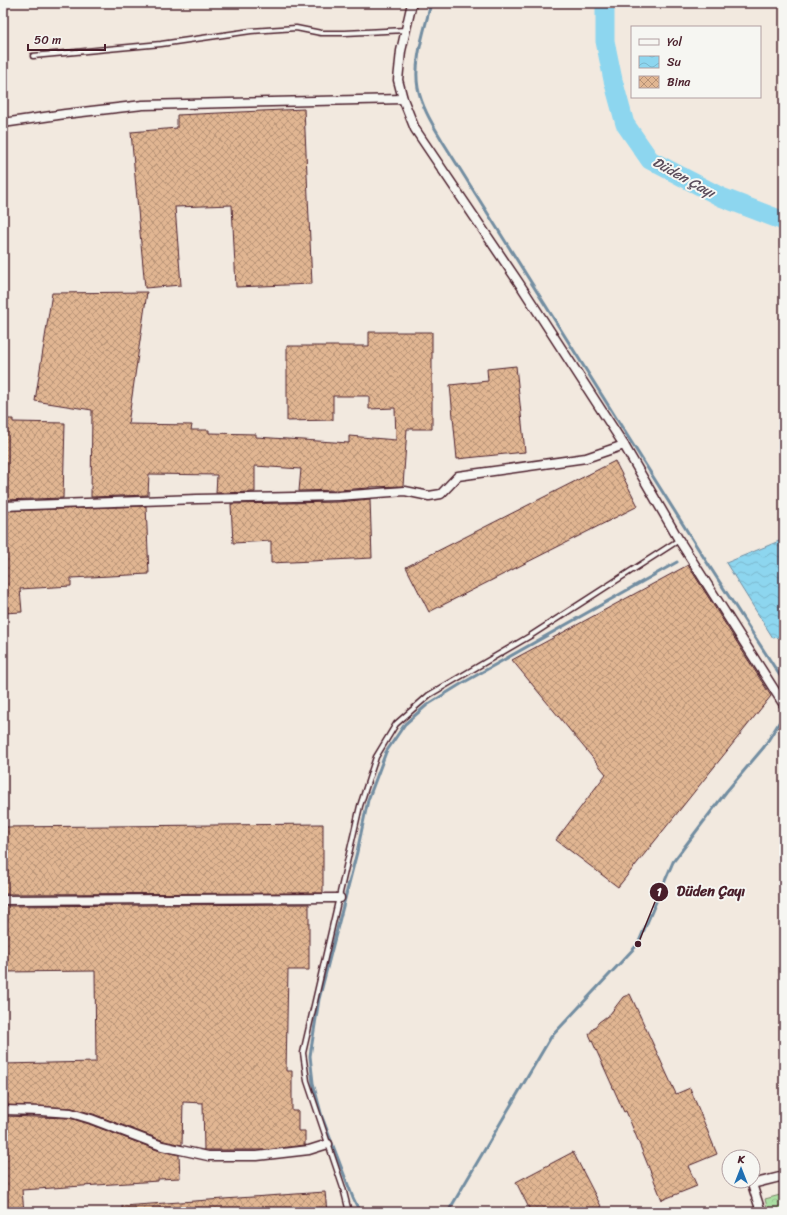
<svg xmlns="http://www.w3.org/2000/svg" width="787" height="1215" viewBox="0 0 787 1215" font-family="Sriracha,sans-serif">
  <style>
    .park { fill: url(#park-crowns); stroke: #7a8067 }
    .water { fill: url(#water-waves); stroke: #728da1 }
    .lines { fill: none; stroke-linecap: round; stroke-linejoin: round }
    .stream { stroke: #728da1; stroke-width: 3 }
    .river { stroke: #8dd6ef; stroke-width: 19 }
    .building { fill: url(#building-cross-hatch); stroke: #4a1f2b }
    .service-casing { stroke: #4a1f2b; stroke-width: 7 }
    .minor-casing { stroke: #4a1f2b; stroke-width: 11 }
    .service { stroke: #f6f6f2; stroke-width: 4 }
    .minor { stroke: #f6f6f2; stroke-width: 8 }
    .labels { text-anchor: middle; stroke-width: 4; stroke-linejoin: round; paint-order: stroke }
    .water-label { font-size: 14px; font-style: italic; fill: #5b4d5c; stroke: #f6f6f2 }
    .leader { fill: none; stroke: #4a1f2b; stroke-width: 1.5 }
    .callout-dot { fill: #4a1f2b; stroke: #f6f6f2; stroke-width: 1.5 }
    .mark-label { font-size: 12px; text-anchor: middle; font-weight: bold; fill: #fff }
    .callout-label { font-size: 14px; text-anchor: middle; font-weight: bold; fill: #4a1f2b; stroke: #f6f6f2; stroke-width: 4; stroke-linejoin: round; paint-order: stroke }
  </style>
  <defs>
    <pattern id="park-crowns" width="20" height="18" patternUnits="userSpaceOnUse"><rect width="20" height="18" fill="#abe0a3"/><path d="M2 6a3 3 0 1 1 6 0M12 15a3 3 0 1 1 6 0" fill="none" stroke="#95c08c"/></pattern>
    <pattern id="water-waves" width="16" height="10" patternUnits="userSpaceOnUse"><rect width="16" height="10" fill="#8dd6ef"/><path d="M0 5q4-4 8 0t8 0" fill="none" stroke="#7bb7cd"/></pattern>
    <pattern id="building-cross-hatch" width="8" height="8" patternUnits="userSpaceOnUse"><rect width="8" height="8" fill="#e1b692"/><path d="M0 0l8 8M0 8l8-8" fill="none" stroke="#b89377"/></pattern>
  </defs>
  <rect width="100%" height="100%" fill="#f2e9df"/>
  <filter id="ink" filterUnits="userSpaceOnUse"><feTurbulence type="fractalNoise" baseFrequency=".025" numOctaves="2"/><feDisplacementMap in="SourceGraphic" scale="8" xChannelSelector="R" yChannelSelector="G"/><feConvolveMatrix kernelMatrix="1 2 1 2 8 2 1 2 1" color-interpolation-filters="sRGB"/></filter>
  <g filter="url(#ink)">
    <polygon class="park" points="784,1194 784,1212 768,1212 765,1199"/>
    <polygon class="water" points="784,539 784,636 773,638 726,563"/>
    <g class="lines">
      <g class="stream">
        <path d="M431,3C425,29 413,61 418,88C422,108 433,125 443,142L699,550L784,682"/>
        <polyline points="360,1212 353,1198 322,1117 313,1083 310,1056 319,999 357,852 368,800 386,752 405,724 427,705 461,684 677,562"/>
        <polyline points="448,1212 551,1037 638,944 673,862 726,792 764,747 782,718"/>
      </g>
      <polyline class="river" points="605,3 605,41 613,80 625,124 650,160 721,197 784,221"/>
    </g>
    <g class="building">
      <polygon points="304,109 312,284 236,287 232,205 175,207 181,285 145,288 131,132 177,128 177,115"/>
      <polygon points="147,292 128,424 192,425 191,430 209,430 209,433 256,434 256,437 349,443 349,436 396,440 395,408 369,409 369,396 333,396 333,420 287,421 287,346 369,346 369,332 432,332 432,429 407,429 403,486 369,487 369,488 338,490 299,491 301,469 255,466 255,492 216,493 217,475 149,474 148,495 91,497 92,410 35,401 52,293"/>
      <polygon points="516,366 525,452 457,459 450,385 488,381 487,369"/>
      <polygon points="3,419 13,419 13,422 65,423 63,498 3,500"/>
      <polygon points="615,461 638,506 429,612 406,567"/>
      <polygon points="370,499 372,558 271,563 271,541 233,543 231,504 338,502"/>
      <polygon points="146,506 149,574 71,578 71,586 20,589 22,612 3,613 3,511"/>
      <polygon points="688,565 771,696 618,887 556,840 606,774 512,660"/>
      <polygon points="323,824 323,893 3,894 3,827"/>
      <polygon points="309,904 309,970 288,970 286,1071 292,1071 292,1111 298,1111 298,1131 305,1131 305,1145 265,1150 204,1150 203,1103 183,1102 182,1145 164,1141 93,1114 72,1108 3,1105 3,1064 96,1062 95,971 3,972 3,906"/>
      <polygon points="630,994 676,1094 690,1088 717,1154 688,1166 697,1186 662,1200 626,1111 624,1112 589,1034 599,1022 610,1014 623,997"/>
      <polygon points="3,1116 70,1118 89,1124 160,1151 179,1155 180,1178 158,1179 158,1181 22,1190 24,1212 3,1212"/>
      <polygon points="573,1152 604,1212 531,1212 516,1182"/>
      <polygon points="325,1192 327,1212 122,1212 122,1206"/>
    </g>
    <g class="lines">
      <defs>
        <g id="service">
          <polyline points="33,56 161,44 251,31 296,28 321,33 345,33 406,30"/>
          <polyline points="349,1212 343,1188 307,1081 303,1053 360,806 376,757 396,724 429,695 530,636 679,540"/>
        </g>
        <g id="minor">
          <polyline points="412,3 401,51 398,80 403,99 415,129 519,283 624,445 679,540 784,705"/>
          <polyline points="3,123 65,114 143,105 403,99"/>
          <polyline points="3,506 197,499 338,496 405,491 429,496 441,494 458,476 586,458 624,445"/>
          <polyline points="3,900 340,898"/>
          <polyline points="3,1110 41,1111 71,1113 91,1119 162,1146 208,1156 257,1156 309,1150 328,1144"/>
          <polyline points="761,1212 752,1184 784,1176"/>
        </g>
      </defs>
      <use href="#service" class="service-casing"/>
      <use href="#minor" class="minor-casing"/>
      <use href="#service" class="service"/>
      <use href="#minor" class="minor"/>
    </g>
  </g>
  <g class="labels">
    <g class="water-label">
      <text transform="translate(684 177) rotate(29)" y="5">Düden Çayı</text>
    </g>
  </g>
  <path class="leader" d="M638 944L659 892"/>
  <g class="callout-dot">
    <circle cx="638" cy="944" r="4"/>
    <circle cx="659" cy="892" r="10"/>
  </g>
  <g class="mark-label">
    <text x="659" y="896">1</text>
  </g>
  <g class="callout-label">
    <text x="711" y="896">Düden Çayı</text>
  </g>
  <rect width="787" height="1215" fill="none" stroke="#f6f6f2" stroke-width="16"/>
  <rect x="8" y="8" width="771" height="1199" fill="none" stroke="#4a1f2b" stroke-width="1.5" filter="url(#ink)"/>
  <rect x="631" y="26" width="130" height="72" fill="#f6f6f2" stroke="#b1a0a2"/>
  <rect x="639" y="39" width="20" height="6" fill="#f6f6f2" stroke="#b1a0a2"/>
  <text x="667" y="46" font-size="12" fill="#4a1f2b">Yol</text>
  <rect x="639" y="56" width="20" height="12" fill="url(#water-waves)" stroke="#b1a0a2"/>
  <text x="667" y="66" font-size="12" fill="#4a1f2b">Su</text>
  <rect x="639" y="76" width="20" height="12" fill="url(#building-cross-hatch)" stroke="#b1a0a2"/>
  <text x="667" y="86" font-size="12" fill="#4a1f2b">Bina</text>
  <g transform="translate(741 1169)"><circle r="19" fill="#f6f6f2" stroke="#b1a0a2"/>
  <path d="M0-3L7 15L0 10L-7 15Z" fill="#1f6fb2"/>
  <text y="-6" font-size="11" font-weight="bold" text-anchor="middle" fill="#4a1f2b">K</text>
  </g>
  <path d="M28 44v6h77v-6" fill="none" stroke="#4a1f2b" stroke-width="2"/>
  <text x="34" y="44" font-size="12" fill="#4a1f2b" stroke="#f6f6f2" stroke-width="3" paint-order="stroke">50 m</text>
</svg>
